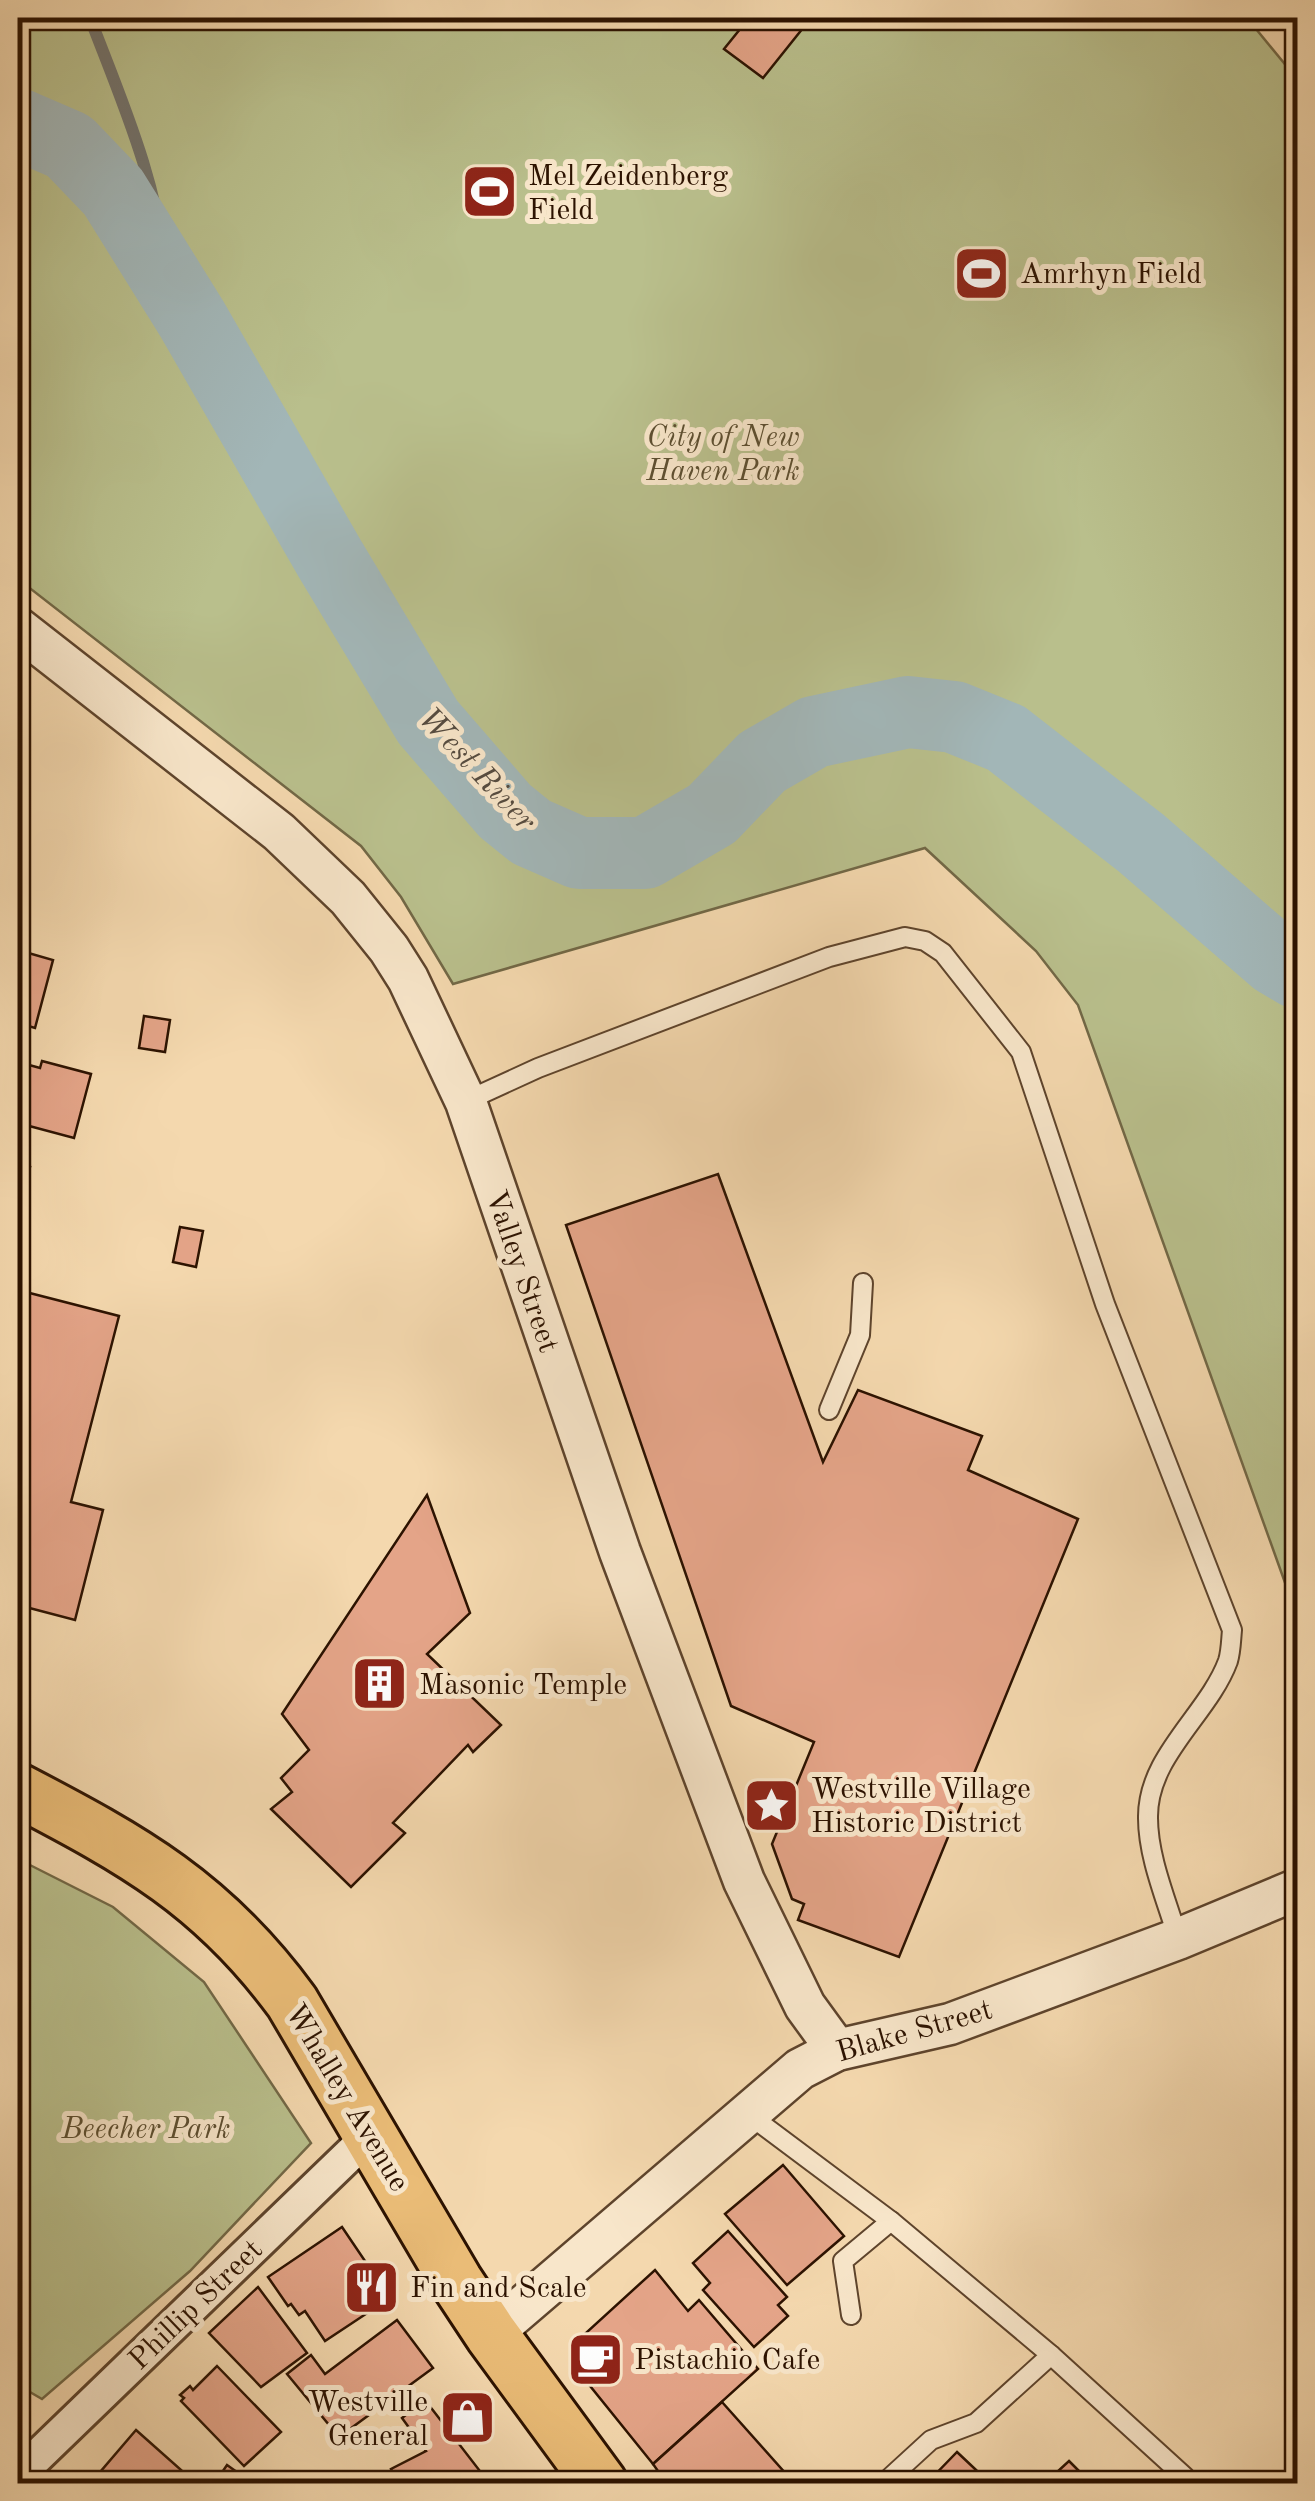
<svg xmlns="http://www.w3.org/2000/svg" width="1315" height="2501" viewBox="0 0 1315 2501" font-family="'Old Standard TT',serif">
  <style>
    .green { fill: #b9bf8c; stroke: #726846; stroke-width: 2.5 }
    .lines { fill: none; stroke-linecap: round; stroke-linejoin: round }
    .stream { stroke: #73746e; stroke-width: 12 }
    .river { stroke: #a2b6b7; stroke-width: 72 }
    .building { fill: #e4a488; stroke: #2c1200; stroke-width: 2.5 }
    .service-casing { stroke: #5e442c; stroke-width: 22 }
    .minor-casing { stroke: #5e442c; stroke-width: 38 }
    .tertiary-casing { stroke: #5e442c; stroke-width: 45 }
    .primary-casing { stroke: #2c1200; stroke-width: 58 }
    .service { stroke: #f8e6ca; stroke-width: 18 }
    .minor { stroke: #f8e6ca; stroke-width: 32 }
    .tertiary { stroke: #f8e6ca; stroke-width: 40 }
    .primary { stroke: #eabc77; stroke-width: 52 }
    .labels { text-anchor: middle; stroke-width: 10; stroke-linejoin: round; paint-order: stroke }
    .poi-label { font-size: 30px; fill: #2c1200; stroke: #f8e6ca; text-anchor: start }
    .park-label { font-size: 30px; font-style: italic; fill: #5d4f31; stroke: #f8e6ca }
    .street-label { font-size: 30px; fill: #2c1200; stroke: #f8e6ca }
    .water-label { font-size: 32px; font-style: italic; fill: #554b40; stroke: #f8e6ca }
  </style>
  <rect width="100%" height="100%" fill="#f4d8ae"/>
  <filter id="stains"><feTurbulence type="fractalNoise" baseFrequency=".002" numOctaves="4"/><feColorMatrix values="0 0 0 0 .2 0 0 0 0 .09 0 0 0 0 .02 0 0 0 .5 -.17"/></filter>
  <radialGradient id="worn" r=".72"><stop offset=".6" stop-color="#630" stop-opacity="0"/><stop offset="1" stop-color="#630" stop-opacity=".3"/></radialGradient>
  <g class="green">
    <polygon points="18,18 1247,18 1297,79 1297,1772 1294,1774 1293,1605 1078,1005 1036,951 925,848 453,984 401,897 361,846 18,579"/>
    <polygon points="18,1859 113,1907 204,1982 311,2143 190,2271 42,2399 18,2385"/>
  </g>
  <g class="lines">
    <path class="stream" d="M90,18C123,104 159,185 166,277"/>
    <polyline class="river" points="18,124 69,146 113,192 192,319 330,559 428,722 505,811 531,832 579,853 645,853 712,814 762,762 814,732 908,712 954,717 1006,738 1141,843 1276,960 1298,973"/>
  </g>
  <g class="building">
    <polygon points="749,18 811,18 763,78 724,49"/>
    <polygon points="18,950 53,960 35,1028 18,1023"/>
    <polygon points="144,1016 170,1020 165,1052 139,1048"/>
    <polygon points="42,1061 91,1074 74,1138 18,1123 18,1062 40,1068"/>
    <polygon points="18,1164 30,1167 22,1197 29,1199 25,1213 18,1211"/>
    <polygon points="718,1174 823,1462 858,1390 982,1436 968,1470 1078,1519 899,1957 798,1920 804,1904 792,1899 772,1844 814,1742 731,1706 566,1225"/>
    <polygon points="180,1227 203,1231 196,1267 173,1262"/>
    <polygon points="18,1290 119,1316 71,1502 103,1510 75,1620 18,1605"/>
    <polygon points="427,1495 470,1613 427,1654 501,1725 473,1752 468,1745 393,1823 405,1833 351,1887 271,1809 292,1792 281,1778 309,1750 282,1714"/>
    <polygon points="783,2165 844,2236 787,2285 725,2214"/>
    <polygon points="342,2227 390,2298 325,2341 305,2311 299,2315 291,2304 288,2306 268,2277"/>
    <polygon points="728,2231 787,2297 778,2305 788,2316 754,2347 703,2290 710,2283 693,2263"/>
    <polygon points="655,2270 688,2311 699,2300 758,2369 653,2464 574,2366 576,2342"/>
    <polygon points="258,2287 307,2353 261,2387 209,2333"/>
    <polygon points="397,2320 433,2368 339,2437 287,2374 311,2355 325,2374"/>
    <polygon points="217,2366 281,2432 244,2466 181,2401 184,2398 180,2395 190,2386 193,2390"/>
    <polygon points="425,2400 483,2475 467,2484 399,2484 391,2469 426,2451 402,2418"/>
    <polygon points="722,2402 795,2484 667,2484 653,2464"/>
    <polygon points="136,2430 189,2477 186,2484 115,2484 101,2471"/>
    <polygon points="957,2452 991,2484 926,2484"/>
    <polygon points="1069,2461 1092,2484 1044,2484"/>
    <polygon points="227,2465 254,2484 214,2484"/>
  </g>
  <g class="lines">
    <defs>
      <g id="service">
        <path d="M466,1101L538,1068L829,957L905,937L925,941L943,953L1021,1052L1105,1304L1232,1630C1231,1640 1231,1651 1228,1661C1208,1715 1147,1756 1148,1818C1148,1858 1167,1901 1178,1939"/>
        <polyline points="829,1410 860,1335 863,1283"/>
        <polyline points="748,2114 891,2221 1051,2355 976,2423 931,2440 883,2484"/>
        <polyline points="851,2315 843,2261 891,2221"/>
        <polyline points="1051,2355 1185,2477"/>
      </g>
      <polyline id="minor" points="18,2475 372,2133"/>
      <g id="tertiary">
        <polyline points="18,628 279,832 348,898 389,949 408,979 466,1102 620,1552 744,1881 805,2006 837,2050"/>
        <polyline points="491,2334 800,2069 837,2050 950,2024 1178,1939 1298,1889"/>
      </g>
      <path id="primary" d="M18,1790C133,1850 213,1894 292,2002L456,2281L491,2334L601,2484"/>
    </defs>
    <use href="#service" class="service-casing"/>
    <use href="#minor" class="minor-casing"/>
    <use href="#tertiary" class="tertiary-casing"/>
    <use href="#primary" class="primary-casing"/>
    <use href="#service" class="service"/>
    <use href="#minor" class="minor"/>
    <use href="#tertiary" class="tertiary"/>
    <use href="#primary" class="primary"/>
  </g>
  <defs>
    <symbol id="stadium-square" viewBox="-11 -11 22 22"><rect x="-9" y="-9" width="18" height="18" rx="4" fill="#8f2418" stroke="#f8e6ca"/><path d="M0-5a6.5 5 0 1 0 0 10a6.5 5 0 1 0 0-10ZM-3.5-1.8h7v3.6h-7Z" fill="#fff"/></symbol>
    <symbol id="building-square" viewBox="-11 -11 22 22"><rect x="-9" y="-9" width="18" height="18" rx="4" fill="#8f2418" stroke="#f8e6ca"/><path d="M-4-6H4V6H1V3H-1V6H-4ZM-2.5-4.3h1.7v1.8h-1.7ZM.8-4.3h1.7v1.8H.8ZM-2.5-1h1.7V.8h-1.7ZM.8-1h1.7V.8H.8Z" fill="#fff"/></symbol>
    <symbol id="sight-square" viewBox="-11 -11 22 22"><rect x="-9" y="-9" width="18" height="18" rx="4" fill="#8f2418" stroke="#f8e6ca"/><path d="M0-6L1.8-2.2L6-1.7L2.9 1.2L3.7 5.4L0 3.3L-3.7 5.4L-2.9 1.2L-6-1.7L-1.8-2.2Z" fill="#fff"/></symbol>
    <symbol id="restaurant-square" viewBox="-11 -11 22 22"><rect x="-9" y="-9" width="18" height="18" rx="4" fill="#8f2418" stroke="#f8e6ca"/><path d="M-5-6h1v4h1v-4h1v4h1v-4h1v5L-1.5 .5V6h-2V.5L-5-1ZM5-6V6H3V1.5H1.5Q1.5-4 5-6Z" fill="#fff"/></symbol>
    <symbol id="cafe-square" viewBox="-11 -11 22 22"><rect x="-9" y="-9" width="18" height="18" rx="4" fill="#8f2418" stroke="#f8e6ca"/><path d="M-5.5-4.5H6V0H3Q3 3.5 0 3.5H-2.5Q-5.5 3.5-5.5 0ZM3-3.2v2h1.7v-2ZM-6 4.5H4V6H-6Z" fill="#fff"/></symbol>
    <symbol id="shop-square" viewBox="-11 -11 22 22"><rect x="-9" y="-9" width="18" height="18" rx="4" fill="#8f2418" stroke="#f8e6ca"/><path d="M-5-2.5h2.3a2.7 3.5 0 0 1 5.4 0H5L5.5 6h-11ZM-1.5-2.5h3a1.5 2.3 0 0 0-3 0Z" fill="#fff"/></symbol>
  </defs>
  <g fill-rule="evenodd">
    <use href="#stadium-square" x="458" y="160" width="63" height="63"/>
    <use href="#stadium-square" x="950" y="242" width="63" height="63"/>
    <use href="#building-square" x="348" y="1652" width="63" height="63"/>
    <use href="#sight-square" x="740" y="1774" width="63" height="63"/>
    <use href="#restaurant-square" x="340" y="2256" width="63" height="63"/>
    <use href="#cafe-square" x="564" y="2328" width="63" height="63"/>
    <use href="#shop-square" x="436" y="2386" width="63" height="63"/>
  </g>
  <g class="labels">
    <g class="poi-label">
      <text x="528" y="185">Mel Zeidenberg<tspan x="528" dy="34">Field</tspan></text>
      <text x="1020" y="283">Amrhyn Field</text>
      <text x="419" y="1694">Masonic Temple</text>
      <text x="811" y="1798">Westville Village<tspan x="811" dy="34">Historic District</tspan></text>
      <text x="410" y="2297">Fin and Scale</text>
      <text x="634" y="2369">Pistachio Cafe</text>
      <text x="428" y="2411" text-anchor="end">Westville<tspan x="428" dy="34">General</tspan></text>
    </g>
    <g class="park-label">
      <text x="723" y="446">City of New<tspan x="723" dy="34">Haven Park</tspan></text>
      <text x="146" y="2138">Beecher Park</text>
    </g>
    <g class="street-label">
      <text transform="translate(523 1271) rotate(71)" y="10">Valley Street</text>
      <text transform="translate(914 2030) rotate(-16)" y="10">Blake Street</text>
      <text transform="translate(348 2097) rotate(59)" y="10">Whalley Avenue</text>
      <text transform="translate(195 2304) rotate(-44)" y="10">Phillip Street</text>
    </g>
    <g class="water-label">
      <text transform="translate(478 768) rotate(47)" y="11">West River</text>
    </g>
  </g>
  <rect width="1315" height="2501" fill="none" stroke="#f4d8ae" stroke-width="60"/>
  <rect x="20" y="20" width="1275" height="2461" fill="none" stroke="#2c1200" stroke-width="5"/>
  <rect x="30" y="30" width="1255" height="2441" fill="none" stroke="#2c1200" stroke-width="2.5"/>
  <rect width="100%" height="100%" filter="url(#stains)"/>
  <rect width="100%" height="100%" fill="url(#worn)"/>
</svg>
